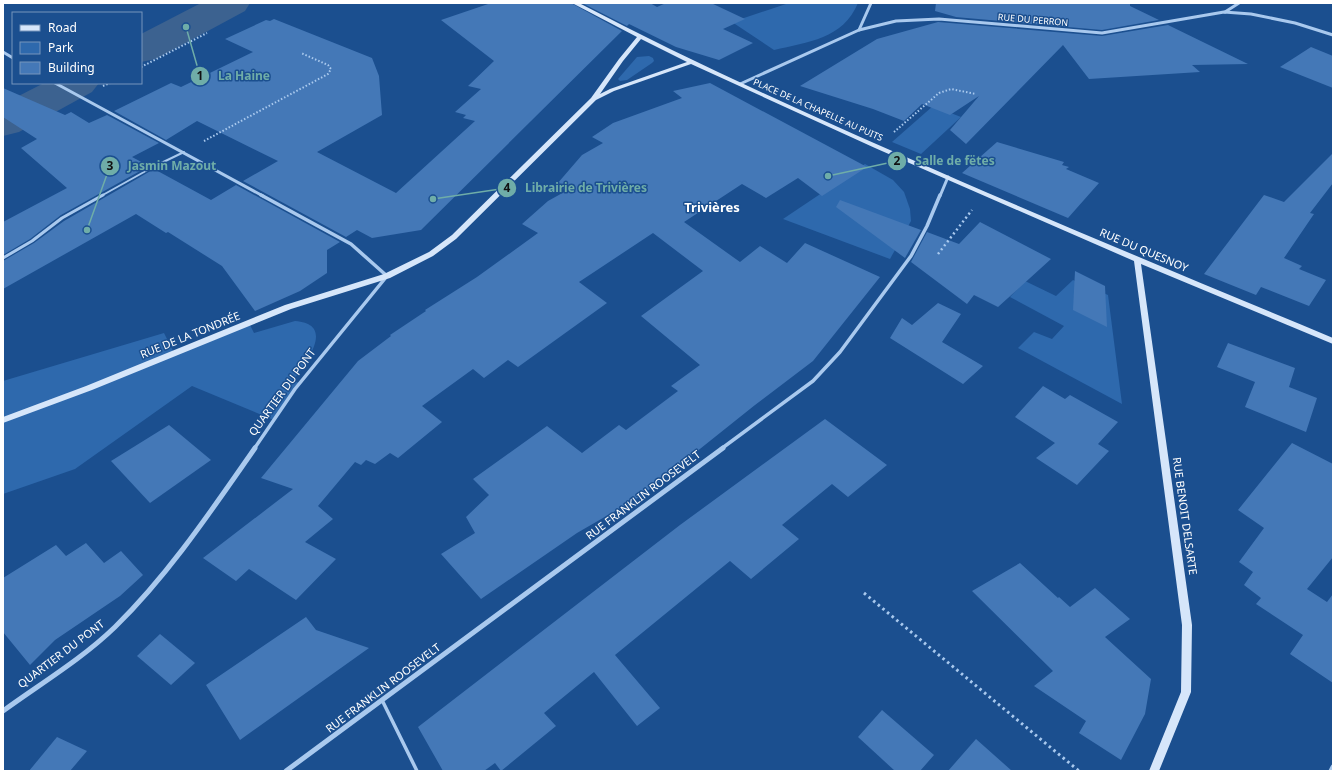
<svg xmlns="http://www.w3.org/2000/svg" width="1336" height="774" viewBox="0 0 1336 774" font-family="'Noto Sans',sans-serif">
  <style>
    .green { fill: #2e69ad }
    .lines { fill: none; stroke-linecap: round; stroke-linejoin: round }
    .river { fill: #3c6290; fill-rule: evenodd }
    .building { fill: #4478b7 }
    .path-far2 { stroke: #a9c9ee; stroke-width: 2; stroke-dasharray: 1.5 2; stroke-linecap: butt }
    .path-far1 { stroke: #a9c9ee; stroke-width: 2.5; stroke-dasharray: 2 3; stroke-linecap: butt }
    .path { stroke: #a9c9ee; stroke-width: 3; stroke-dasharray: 2.5 3.5; stroke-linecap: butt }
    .lane-far2 { stroke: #a9c9ee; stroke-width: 2 }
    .lane-far1 { stroke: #a9c9ee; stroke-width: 3 }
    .lane { stroke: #a9c9ee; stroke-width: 3.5 }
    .street-far2 { stroke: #a9c9ee; stroke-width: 3 }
    .street-far1 { stroke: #a9c9ee; stroke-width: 3.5 }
    .street { stroke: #a9c9ee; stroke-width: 5 }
    .secondary { fill: #d6e6fa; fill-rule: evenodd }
    .labels { text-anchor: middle; stroke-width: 3; stroke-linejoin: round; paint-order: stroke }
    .far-street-label { font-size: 9px; fill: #fff; stroke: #1b4f8f }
    .street-label { font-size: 11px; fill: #fff; stroke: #1b4f8f }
    .quarter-label { font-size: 13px; font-weight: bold; fill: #fff; stroke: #1b4f8f }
    .leader { fill: none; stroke: #6fada8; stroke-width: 1.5 }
    .callout-dot { fill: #6fada8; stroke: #1b4f8f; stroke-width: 1.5 }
    .mark-label { font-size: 12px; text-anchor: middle; font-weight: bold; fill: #111 }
    .callout-label { font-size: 12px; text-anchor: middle; font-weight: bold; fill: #6fada8; stroke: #1b4f8f; stroke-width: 3; stroke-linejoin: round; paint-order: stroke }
  </style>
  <rect width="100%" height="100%" fill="#1b4f8f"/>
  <g class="green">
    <path d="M789,3H858C843,39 808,42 774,50L732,22Z"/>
    <polygon points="649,56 653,58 654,61 652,63 627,80 620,81 618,79 637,57"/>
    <polygon points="933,106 961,117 921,154 892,142"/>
    <polygon points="865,164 893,180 904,192 910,209 911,221 890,259 783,219"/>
    <polygon points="1073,280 1108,295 1122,404 1018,348 1034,332 1052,339 1064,326 1010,297 1025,281 1056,296"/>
    <path d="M295,321C337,324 305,364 293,381L300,383L274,420L192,386L75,469L3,494V381L164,333L174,353L249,323L254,333Z"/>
  </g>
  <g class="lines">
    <g class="river">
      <polygon points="201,3 250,3 245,11 156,59 141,62 141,34"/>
      <polygon points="44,83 99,83 92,92 19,132 3,136 3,104"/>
    </g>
  </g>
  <g class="building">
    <polygon points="491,3 571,3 622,31 421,230 372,238 357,230 346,237 243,181 278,161 197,121 166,140 114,111 171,83 181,87 253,52 225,39 266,20 270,21 274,19 372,58 379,76 382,115 317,152 396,193 475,121 463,118 466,115 455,112 481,89 468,86 494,61 441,20"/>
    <polygon points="582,3 650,3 657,7 666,3 711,3 745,19 723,29 753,43 719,60 676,47 629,24 627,26"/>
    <polygon points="936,3 1130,3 1130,6 1159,20 1102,30 955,17 956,17 935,11"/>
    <polygon points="938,22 1102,36 1168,25 1248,64 1192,65 1200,72 1089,79 1063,45 966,144 950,130 979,96 950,115 922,104 904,121 873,109 800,86 877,39"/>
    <polygon points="1311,47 1333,56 1333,88 1280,67"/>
    <polygon points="710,83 867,167 822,196 798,178 766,198 742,184 684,222 740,262 760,246 787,263 805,243 880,277 813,361 755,405 641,496 577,533 481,599 441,554 475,533 466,517 489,495 473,479 547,426 582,453 619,425 626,430 678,391 671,386 700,365 641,316 703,271 653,233 579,282 607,303 518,367 508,360 484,378 473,369 422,406 442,422 398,458 390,453 375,464 366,460 361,465 355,462 318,506 333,519 305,542 336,559 296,600 249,569 236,581 203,558 293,489 261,478 358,361 391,336 390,335 426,311 425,310 477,277 538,233 522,224 548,201 566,191 557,184 582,155 603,143 592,137 613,123 682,98 673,91"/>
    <polygon points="3,88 65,115 71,112 89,123 107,115 159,143 132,157 149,166 61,215 30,239 3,255 3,222 67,188 21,148 37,139 3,117"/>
    <polygon points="997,142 1064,162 1062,165 1069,167 1066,169 1099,183 1068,218 962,173"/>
    <polygon points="1333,153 1333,183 1310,213 1314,214 1284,258 1302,266 1299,269 1326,280 1309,306 1261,287 1256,295 1204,274 1264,195 1284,202"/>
    <polygon points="154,169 211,200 236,185 340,242 327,250 327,273 300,291 255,311 222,266 168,232 166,233 136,214 3,289 3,261 34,243 64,221"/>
    <polygon points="840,200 921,230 905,258 836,207"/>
    <polygon points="980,222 1051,259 998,307 974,295 967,304 911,262 927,232 959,244"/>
    <polygon points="1075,271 1105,286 1107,327 1073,310"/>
    <polygon points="938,303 961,314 942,342 983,366 963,384 890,338 902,318 912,325"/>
    <polygon points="1228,343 1295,368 1289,387 1317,398 1306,432 1245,407 1255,382 1217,367"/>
    <polygon points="1043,386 1065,399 1070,395 1118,422 1098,444 1109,451 1077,485 1036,458 1055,443 1015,417"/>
    <polygon points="825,419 887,465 848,497 832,484 782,525 799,539 751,579 730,561 615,655 660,708 637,726 594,672 544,713 556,726 501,771 495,763 484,771 443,771 418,727 680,525"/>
    <polygon points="169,425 211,460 150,503 111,461"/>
    <polygon points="1292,443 1333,464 1333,557 1307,589 1327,602 1333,594 1333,683 1290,654 1303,635 1256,604 1261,598 1244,585 1253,572 1239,562 1264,528 1238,510"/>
    <polygon points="86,543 104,563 121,551 143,575 120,596 55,640 30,665 3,632 3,578 56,545 66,556"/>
    <polygon points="1020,563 1058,598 1059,597 1070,607 1095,588 1130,619 1105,637 1151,679 1145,714 1121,760 1079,733 1086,721 1034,686 1053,671 972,591"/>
    <polygon points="306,617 316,630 369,648 240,740 206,685"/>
    <polygon points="160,634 195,663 171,685 137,656"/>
    <polygon points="882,710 934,755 920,771 895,771 858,737"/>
    <polygon points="57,737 87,751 70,771 29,771"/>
    <polygon points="976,739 1012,771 948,771"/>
  </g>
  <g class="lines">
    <g class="path-far2">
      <polyline points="141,67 207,33"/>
      <polyline points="103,86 110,83"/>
      <polyline points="894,132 939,93 951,89 976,94"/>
      <polyline points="204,141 328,74 331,69 328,65 301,53"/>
    </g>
    <polyline class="path-far1" points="938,254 972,210"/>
    <polyline class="path" points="864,593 1079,771"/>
    <polyline class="lane-far2" points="101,196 153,167 184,152"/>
    <polyline class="lane-far1" points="3,258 32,241 62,218 103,195"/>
    <polyline class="lane" points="382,700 417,771"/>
    <g class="street-far2">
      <polyline points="1225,12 1239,3"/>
      <polyline points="859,30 871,3"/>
      <polyline points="3,52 13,58"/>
      <polyline points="55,83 263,196"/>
      <polyline points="740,84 859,30 896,21 939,19 1102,33 1224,12 1251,14 1295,23 1333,35"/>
      <polyline points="940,196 948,177"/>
    </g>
    <g class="street-far1">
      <polyline points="254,449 295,389 387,276 351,244 261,195"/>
      <polyline points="721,449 813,381 840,352 911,256 927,226 940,195"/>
    </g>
    <g class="street">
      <path d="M3,711C40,684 82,659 115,627C169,574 211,511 255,448"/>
      <polyline points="286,771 723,448"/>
      <polyline points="1331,771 1333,767"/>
    </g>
    <path class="secondary" d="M572,3H579C703,68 830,124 958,180C1083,234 1208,286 1333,338V344L1141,264L1192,625L1191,692L1159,771H1149L1181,692L1182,625L1134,261L875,148L691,64L614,91L596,100L456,239L433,256L390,278L291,309L92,390L3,423V417L86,386L285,305L384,274L429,252L452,235L591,98L619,59L637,37ZM641,39L687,62L610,89L600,94L623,61Z"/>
  </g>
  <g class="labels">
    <g class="far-street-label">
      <text transform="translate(1033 20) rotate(5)" y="3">RUE DU PERRON</text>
      <text transform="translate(818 110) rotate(24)" y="3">PLACE DE LA CHAPELLE AU PUITS</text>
    </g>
    <g class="street-label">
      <text transform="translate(1144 250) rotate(23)" y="4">RUE DU QUESNOY</text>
      <text transform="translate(190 335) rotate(-22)" y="4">RUE DE LA TONDRÉE</text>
      <text transform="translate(282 392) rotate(-54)" y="4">QUARTIER DU PONT</text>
      <text transform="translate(643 495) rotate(-37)" y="4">RUE FRANKLIN ROOSEVELT</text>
      <text transform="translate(1185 516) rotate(82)" y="4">RUE BENOIT DELSARTE</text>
      <text transform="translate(61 654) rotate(-37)" y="4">QUARTIER DU PONT</text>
      <text transform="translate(383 688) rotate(-37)" y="4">RUE FRANKLIN ROOSEVELT</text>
    </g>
    <g class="quarter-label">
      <text x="712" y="212">Trivières</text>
    </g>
  </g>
  <path class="leader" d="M186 27L200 76M828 176L897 161M87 230L110 166M433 199L507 188"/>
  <g class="callout-dot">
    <circle cx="186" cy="27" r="4"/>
    <circle cx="828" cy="176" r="4"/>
    <circle cx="87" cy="230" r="4"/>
    <circle cx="433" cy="199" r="4"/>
    <circle cx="200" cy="76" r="10"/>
    <circle cx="897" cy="161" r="10"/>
    <circle cx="110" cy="166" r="10"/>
    <circle cx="507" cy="188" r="10"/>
  </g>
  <g class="mark-label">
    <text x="200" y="80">1</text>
    <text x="897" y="165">2</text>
    <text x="110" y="170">3</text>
    <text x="507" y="192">4</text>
  </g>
  <g class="callout-label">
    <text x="244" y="80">La Haine</text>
    <text x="955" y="165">Salle de fëtes</text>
    <text x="172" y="170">Jasmin Mazout</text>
    <text x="586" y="192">Librairie de Trivières</text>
  </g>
  <rect width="1336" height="774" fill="none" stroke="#ffffff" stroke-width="8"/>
  <rect x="12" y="12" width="130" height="72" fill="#1b4f8f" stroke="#7695bc"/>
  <rect x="20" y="25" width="20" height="6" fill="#d6e6fa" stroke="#7695bc"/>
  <text x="48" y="32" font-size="12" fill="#ffffff">Road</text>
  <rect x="20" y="42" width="20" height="12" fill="#2e69ad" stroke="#7695bc"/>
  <text x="48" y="52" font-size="12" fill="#ffffff">Park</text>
  <rect x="20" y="62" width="20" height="12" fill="#4478b7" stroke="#7695bc"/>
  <text x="48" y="72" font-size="12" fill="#ffffff">Building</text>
</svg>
